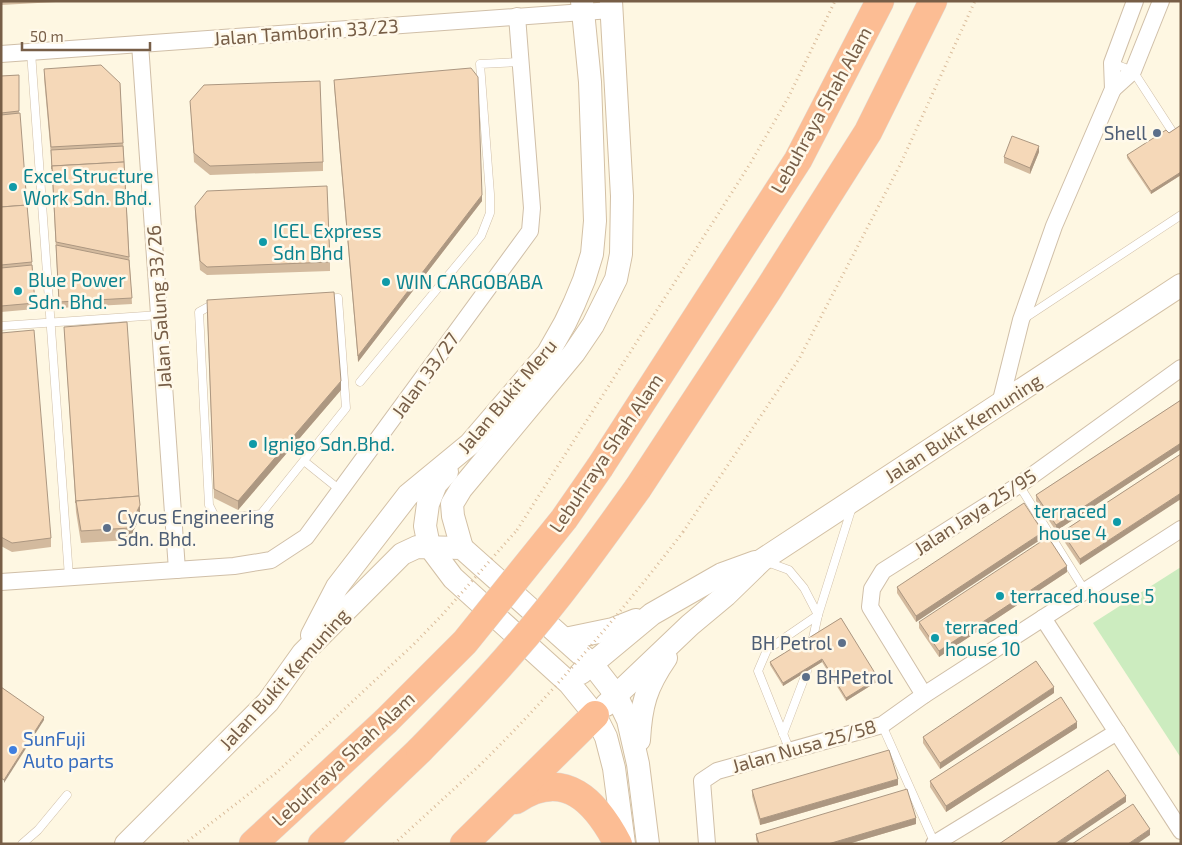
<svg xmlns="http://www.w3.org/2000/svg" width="1182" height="845" viewBox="0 0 1182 845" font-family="'Exo 2',sans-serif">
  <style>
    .green { fill: #ccecbf }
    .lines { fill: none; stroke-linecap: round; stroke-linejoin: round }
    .lane-casing { stroke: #d0bfa8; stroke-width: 9 }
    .street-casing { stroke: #d0bfa8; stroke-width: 18 }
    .secondary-casing { stroke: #d3c0a5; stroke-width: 24 }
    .highway-casing { stroke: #e1dcd7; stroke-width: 29 }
    .path { stroke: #dabc9b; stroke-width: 3; stroke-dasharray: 1 4; stroke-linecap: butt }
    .lane { stroke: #fff; stroke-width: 8 }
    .street { stroke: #fff; stroke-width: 16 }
    .secondary { stroke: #fff; stroke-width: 22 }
    .highway { stroke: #fcbd94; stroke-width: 28 }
    .highway-bridge-casing { stroke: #e1dcd7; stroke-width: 29; stroke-linecap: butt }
    .path-bridge { stroke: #dabc9b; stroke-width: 3; stroke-dasharray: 1 4; stroke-linecap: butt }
    .highway-bridge { stroke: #fcbd94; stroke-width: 28 }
    .wall { fill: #d3ba9e }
    .shaded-wall { fill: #ac9781 }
    .building { fill: #f5d8b8; stroke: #ac9781 }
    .service-dot { fill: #5c6f8a; stroke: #fff9ea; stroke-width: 2 }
    .culture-dot { fill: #0f9aa8; stroke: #fff9ea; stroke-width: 2 }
    .shop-dot { fill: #3f7fe0; stroke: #fff9ea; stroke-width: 2 }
    .labels { text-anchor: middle; stroke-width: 5; stroke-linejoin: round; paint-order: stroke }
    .street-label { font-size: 19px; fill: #775e47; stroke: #fff9ea }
    .service-label { font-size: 19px; fill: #4e5e75; stroke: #fff9ea; text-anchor: end }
    .culture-label { font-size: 19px; fill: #0d838f; stroke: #fff9ea; text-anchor: start }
    .shop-label { font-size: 19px; fill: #366cbe; stroke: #fff9ea; text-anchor: start }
  </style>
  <rect width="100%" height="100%" fill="#fef7e2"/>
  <polygon class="green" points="1181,567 1181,758 1093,623"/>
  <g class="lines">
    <defs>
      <g id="lane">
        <polyline points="31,52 69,577"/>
        <polyline points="1112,63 1133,71 1181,145"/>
        <polygon points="338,298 346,408 261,514 216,519 209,505 199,312 208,307"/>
        <polyline points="1025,318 1181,215"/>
        <polyline points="1,326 159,315"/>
        <polyline points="360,382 481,236 490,213 490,194 480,64 520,62"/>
        <polyline points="304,461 340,490"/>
        <polyline points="1019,485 1085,591"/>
        <polyline points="767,562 789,570 804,588 818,615"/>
        <polyline points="813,638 818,615 852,507"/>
        <polyline points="882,725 935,844"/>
        <polyline points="783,734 807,671"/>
        <polyline points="790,751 758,671 767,650 818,615"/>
        <polyline points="22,844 38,830 67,795"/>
      </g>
      <g id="street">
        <polyline points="140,44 177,570"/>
        <polyline points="1,54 611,10"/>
        <polyline points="1113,89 1133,71 1161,1"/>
        <polyline points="1000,404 1021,320 1054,226 1113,89 1112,63 1135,1"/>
        <polyline points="1,582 234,566 271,560 306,537 530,231 532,208 517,16"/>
        <polyline points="1043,618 1181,831"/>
        <polyline points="924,695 870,607 872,589 883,571 1019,485 1181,368"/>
        <polyline points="707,844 702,781 717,771 882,725 924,695 1181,529"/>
        <polyline points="934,844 1117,732"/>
      </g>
      <g id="secondary">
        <polyline points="447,472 436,484 428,504 425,526 429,546 453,578 569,683 595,715 606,737 614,768 624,844"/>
        <polyline points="462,548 453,516 452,504 461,489 574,353 593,325 616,279 621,254 622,196 611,1"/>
        <polyline points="312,635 337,587 408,495 470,444 548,353 565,323 574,304 584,280 592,254 595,221 590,82 582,1"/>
        <polyline points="565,639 613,629 636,620"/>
        <polyline points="581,673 652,614 722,574 755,562"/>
        <polyline points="606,705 690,625 726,595 762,560 1181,285"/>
        <path d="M639,740C641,705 646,687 666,658"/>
        <polyline points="126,844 268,702 303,653 402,554 417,547 462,548 592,664 616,695 628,720 638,764 648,844"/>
      </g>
      <g id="highway">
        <polyline points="600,467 798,160 880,1"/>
        <polyline points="638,488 768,290 868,132 933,1"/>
        <path d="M516,800C565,767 596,802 618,844"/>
        <polyline points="253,844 386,721"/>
        <polyline points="322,844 420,750"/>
        <polyline points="464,844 595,715"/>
      </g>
    </defs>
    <use href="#lane" class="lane-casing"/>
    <use href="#street" class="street-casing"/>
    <use href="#secondary" class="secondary-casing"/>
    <use href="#highway" class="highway-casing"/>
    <g class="path">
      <polyline points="517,530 750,164 788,98 835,1"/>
      <polyline points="683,532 799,359 900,165 975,1"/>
      <polyline points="184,844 276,773 414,644"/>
      <polyline points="394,844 479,766"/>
    </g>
    <use href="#lane" class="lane"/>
    <use href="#street" class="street"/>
    <use href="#secondary" class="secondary"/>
    <use href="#highway" class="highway"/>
    <defs>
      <g id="highway-bridge">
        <polyline points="386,721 465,642 564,519 600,467"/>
        <path d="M420,750C451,718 482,687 511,653C557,601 598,544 638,488"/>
      </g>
    </defs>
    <use href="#highway-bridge" class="highway-bridge-casing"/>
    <g class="path-bridge">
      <polyline points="414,644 443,614 517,530"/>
      <path d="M479,766C553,693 620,614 683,532"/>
    </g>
    <use href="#highway-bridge" class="highway-bridge"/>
  </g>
  <g class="wall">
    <polygon points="1,1 74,1 1,5"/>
    <polygon points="44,69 120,83 132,304 59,308 51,156 44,78"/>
    <polygon points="19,75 19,113 32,262 35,309 1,312 1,76"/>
    <polygon points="334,80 482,201 358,362 334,86"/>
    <polygon points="190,101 323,162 323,171 210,175 194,162"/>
    <polygon points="1181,125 1181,175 1151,194 1127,158 1127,155 1169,133"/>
    <polygon points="1039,152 1030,174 1004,163 1004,157"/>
    <polygon points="195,206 330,262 330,271 207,275 200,270 195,215"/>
    <polygon points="207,309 341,390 238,510 214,498"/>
    <polygon points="64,327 140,517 129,540 81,543 76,512"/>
    <polygon points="1,333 51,538 51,547 12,552 1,546"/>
    <polygon points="1181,400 1181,449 1056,531 1036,501 1036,495"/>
    <polygon points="1181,454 1080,565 1062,538 1062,532"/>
    <polygon points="1043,538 916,622 897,593 897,587"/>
    <polygon points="1067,572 939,657 919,628 919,622"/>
    <polygon points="841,618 878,681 846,701 822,662 783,686 770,665 770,662"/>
    <polygon points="1054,693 940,769 923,743 923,737"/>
    <polygon points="1077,728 946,812 930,787 930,781"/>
    <polygon points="898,785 760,825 752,796 752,790"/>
    <polygon points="916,824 848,844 758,844 756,840 756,834"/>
  </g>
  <g class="shaded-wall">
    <polygon points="1039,146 1039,152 1030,174 1030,168"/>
    <polygon points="1181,172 1181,175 1151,194 1151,191"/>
    <polygon points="482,195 482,201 358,362 358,356"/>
    <polygon points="341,381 341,390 238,510 238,501"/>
    <polygon points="1181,443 1181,449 1056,531 1056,525"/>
    <polygon points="1181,493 1181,499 1080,565 1080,559"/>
    <polygon points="140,505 140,517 129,540 129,528"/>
    <polygon points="1043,532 1043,538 916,622 916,616"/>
    <polygon points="1067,566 1067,572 939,657 939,651"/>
    <polygon points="822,659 822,662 783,686 783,683"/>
    <polygon points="878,678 878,681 846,701 846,698"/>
    <polygon points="1054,687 1054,693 940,769 940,763"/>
    <polygon points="44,717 44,720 4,783 4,780"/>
    <polygon points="1077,722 1077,728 946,812 946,806"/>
    <polygon points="898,779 898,785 760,825 760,819"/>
    <polygon points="1126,796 1126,802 1064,844 1055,844"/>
    <polygon points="916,818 916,824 848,844 828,844"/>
    <polygon points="1150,829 1150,835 1137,844 1128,844"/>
  </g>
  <g class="building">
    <polygon points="1,1 19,1 1,2"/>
    <polygon points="101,65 120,83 123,143 51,147 44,69"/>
    <polygon points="471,68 478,77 482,195 358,356 334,80"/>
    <polygon points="19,75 19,111 1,113 1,76"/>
    <polygon points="320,81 323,162 210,166 194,153 190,101 204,85"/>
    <polygon points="20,113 27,205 1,207 1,115"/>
    <polygon points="1181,125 1181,172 1151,191 1127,155 1166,130 1169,133"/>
    <polygon points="1012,136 1039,146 1030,168 1004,157"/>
    <polygon points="123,146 124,162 52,166 52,169 51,150"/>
    <polygon points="124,162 129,257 56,242 52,166"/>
    <polygon points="327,186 330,262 207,267 200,261 195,206 207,191"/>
    <polygon points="27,205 32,262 1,265 1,207"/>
    <polygon points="56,245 129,260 132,298 59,302"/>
    <polygon points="32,265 35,303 1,306 1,268"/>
    <polygon points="334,292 341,381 238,501 214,489 207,300"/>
    <polygon points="127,322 139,496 76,501 76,503 64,327"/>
    <polygon points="34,330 51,538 12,543 1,537 1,333"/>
    <polygon points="1181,400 1181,443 1056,525 1036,495"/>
    <polygon points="1181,454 1181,493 1080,559 1062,532"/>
    <polygon points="139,496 140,505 129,528 81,531 76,501"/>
    <polygon points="1024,503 1043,532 916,616 897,587"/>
    <polygon points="1048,537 1067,566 939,651 919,622"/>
    <polygon points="841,618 878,678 846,698 822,659 783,683 770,662"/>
    <polygon points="1036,661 1054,687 940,763 923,737"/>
    <polygon points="1,687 44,717 4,780 1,778"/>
    <polygon points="1061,697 1077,722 946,806 930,781"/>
    <polygon points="889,750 898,779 760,819 752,790"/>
    <polygon points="1108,770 1126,796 1055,844 999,844"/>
    <polygon points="907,789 916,818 828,844 759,844 756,834"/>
    <polygon points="1133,804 1150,829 1128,844 1072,844"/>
  </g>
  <g class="service-dot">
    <circle cx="1157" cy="133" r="5"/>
    <circle cx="107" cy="528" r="5"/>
    <circle cx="842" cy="643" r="5"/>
    <circle cx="806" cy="677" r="5"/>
  </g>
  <g class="culture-dot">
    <circle cx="13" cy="187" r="5"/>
    <circle cx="263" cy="242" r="5"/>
    <circle cx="386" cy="282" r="5"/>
    <circle cx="18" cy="291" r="5"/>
    <circle cx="253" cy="444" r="5"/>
    <circle cx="1117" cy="522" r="5"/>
    <circle cx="1000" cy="596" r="5"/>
    <circle cx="935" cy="638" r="5"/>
  </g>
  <circle class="shop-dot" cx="13" cy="750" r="5"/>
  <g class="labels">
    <g class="street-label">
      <text transform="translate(306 32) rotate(-4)" y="7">Jalan Tamborin 33/23</text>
      <text transform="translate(821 110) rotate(-61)" y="7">Lebuhraya Shah Alam</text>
      <text transform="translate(159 307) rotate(-94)" y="7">Jalan Salung 33/26</text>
      <text transform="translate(425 375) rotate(-54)" y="7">Jalan 33/27</text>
      <text transform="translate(507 396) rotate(-50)" y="7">Jalan Bukit Meru</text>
      <text transform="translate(963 428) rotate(-33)" y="7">Jalan Bukit Kemuning</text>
      <text transform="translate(606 453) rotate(-56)" y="7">Lebuhraya Shah Alam</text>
      <text transform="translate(975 512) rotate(-33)" y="7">Jalan Jaya 25/95</text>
      <text transform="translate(284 679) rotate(-48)" y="7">Jalan Bukit Kemuning</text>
      <text transform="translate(804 746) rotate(-16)" y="7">Jalan Nusa 25/58</text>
      <text transform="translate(343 759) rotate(-43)" y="7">Lebuhraya Shah Alam</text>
    </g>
    <g class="service-label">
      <text x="1147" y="140">Shell</text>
      <text x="117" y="524" text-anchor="start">Cycus Engineering<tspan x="117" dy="22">Sdn. Bhd.</tspan></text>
      <text x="832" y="650">BH Petrol</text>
      <text x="816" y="684" text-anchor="start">BHPetrol</text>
    </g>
    <g class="culture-label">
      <text x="23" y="183">Excel Structure<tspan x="23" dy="22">Work Sdn. Bhd.</tspan></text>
      <text x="273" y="238">ICEL Express<tspan x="273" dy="22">Sdn Bhd</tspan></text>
      <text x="28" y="287">Blue Power<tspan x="28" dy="22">Sdn. Bhd.</tspan></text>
      <text x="396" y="289">WIN CARGOBABA</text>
      <text x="263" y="451">Ignigo Sdn.Bhd.</text>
      <text x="1107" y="518" text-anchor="end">terraced<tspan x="1107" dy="22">house 4</tspan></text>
      <text x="1010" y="603">terraced house 5</text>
      <text x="945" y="634">terraced<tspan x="945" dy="22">house 10</tspan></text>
    </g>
    <g class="shop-label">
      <text x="23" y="746">SunFuji<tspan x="23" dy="22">Auto parts</tspan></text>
    </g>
  </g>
  <rect width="1182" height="845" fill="none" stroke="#775e47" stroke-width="5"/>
  <path d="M22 42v8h128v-8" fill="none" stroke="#775e47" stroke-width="2.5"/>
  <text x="30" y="42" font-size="15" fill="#775e47" stroke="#fff9ea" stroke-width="4" paint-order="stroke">50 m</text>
</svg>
